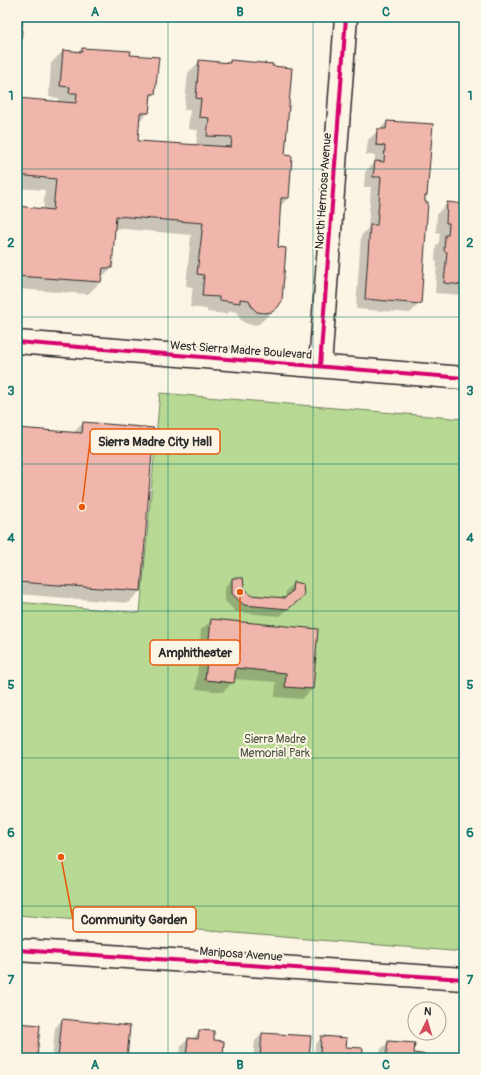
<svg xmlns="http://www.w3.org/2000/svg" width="481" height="1075" viewBox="0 0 481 1075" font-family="Pangolin,sans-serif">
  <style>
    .green { fill: #b7d993; stroke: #71825f }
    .shadow { fill: #0003 }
    .building { fill: #f1b6ab; stroke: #2b2b2b }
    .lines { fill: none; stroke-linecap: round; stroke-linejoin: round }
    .street-casing { stroke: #2b2b2b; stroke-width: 25 }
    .secondary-casing { stroke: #2b2b2b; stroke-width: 25 }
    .street { stroke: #fcf5e5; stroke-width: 22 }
    .secondary { stroke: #fcf5e5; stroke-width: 22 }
    .cycleway-casing { stroke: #fcf5e5; stroke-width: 6 }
    .cycleway { stroke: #d6006c; stroke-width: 4 }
    .grid { fill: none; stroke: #0f766e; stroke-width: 1; stroke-opacity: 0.55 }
    .labels { text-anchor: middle; stroke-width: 4; stroke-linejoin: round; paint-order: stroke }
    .street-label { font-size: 12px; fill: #2b2b2b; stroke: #fcf5e5 }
    .park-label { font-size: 12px; fill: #4e5645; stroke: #fcf5e5 }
    .leader { fill: none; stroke: #e8590c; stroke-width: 1.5 }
    .callout-dot { fill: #e8590c; stroke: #fcf5e5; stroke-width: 1.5 }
    .callout { fill: #fcf5e5; stroke: #e8590c; stroke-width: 1.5 }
    .callout-label { font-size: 13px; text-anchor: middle; font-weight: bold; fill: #2b2b2b }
    .neatline { fill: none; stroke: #0f766e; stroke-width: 1.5 }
    .grid-label { font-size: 13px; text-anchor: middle; font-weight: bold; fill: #0f766e }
  </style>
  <rect width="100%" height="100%" fill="#fcf5e5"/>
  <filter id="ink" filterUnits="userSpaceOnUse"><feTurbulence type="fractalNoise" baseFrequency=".025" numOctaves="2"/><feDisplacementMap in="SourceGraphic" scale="8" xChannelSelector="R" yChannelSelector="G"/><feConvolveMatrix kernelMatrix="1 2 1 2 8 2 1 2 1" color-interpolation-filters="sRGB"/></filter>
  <g filter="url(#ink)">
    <polygon class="green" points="160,393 464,419 464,952 17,915 17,602 140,613"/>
    <g class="shadow">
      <polygon points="82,49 129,56 154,94 149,99 148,113 138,122 137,142 196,146 198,130 188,129 190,110 184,110 188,73 200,61 228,64 231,61 283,156 288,198 280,206 277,248 278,306 259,324 252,325 245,323 240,319 237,312 230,311 227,314 207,312 207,309 190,307 193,287 186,286 191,235 114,228 111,268 101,278 100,282 88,294 17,289 17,207 43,210 45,190 17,188 17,99 58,102 59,98 49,97 51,63 63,51 79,52"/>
      <polygon points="387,122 426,195 424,197 420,303 410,313 356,309 361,236 368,228 371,187 364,187 365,172 375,162 375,155 366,155 368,140"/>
      <polygon points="447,203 464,205 464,295 435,293 437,261 435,261 436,246 439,242 440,233 436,232 437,214"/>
      <polygon points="83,423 140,591 128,603 17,594 17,429 73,433"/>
      <polygon points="233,579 243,587 249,596 285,599 286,591 293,583 295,603 280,616 236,612 225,601 225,586"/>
      <polygon points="212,620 317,630 312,689 302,699 275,697 276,682 234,679 233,682 223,692 196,689 201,630"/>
      <polygon points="62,1020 126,1058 52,1058 55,1028"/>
      <polygon points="200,1031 212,1041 222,1058 180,1058 181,1046 188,1039 192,1039"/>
      <polygon points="262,1034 308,1058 253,1058 255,1041"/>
      <polygon points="322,1037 345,1048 361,1058 314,1058 315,1045"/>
      <polygon points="388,1042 413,1054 427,1058 380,1058 381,1049"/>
    </g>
    <g class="building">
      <polygon points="17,17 23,17 21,42 17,42"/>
      <polygon points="82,48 131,51 130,55 159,57 155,94 151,94 149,113 140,113 138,141 231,147 232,137 207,136 209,118 199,117 201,99 196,98 199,60 230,63 230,60 273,64 272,66 292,68 285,155 292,156 289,198 281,198 278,247 286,248 282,301 278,307 272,312 264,313 257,312 252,307 249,300 240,299 240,303 219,300 219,297 202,296 204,275 197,274 203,223 116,216 112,268 103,268 101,282 17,276 17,206 53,210 56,179 17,175 17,98 76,103 77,93 69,93 70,87 60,86 63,50 82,52"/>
      <polygon points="387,121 433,124 427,195 425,196 425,202 428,202 421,304 365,299 370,225 377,225 381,177 373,177 375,161 384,162 385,146 376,145 377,129 386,129"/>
      <polygon points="447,202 464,204 464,285 444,283 447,252 444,251 445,235 448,235 449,223 446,223"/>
      <polygon points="83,422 154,428 141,591 17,582 17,428 82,433"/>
      <polygon points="232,578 243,578 244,587 250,595 285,598 292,591 293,582 303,584 304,596 288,609 244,605 232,594"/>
      <polygon points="211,619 318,629 313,689 285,687 286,673 236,668 234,683 205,680"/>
      <polygon points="62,1019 130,1026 127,1058 58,1058"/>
      <polygon points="17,1023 40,1025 37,1058 17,1058"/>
      <polygon points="199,1030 214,1031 214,1040 224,1041 223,1058 186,1058 188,1038 198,1039"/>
      <polygon points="262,1033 311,1036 309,1058 260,1058"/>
      <polygon points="321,1036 347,1038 346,1047 363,1048 362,1058 320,1058"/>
      <polygon points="388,1041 415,1043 414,1053 428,1055 428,1058 386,1058"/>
    </g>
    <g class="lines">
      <defs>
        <g id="street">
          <polyline points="320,366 346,17"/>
          <polyline points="17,950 464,979"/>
        </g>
        <polyline id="secondary" points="17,342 464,378"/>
      </defs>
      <use href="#street" class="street-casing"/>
      <use href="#secondary" class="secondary-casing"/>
      <use href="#street" class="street"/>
      <use href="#secondary" class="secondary"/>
      <defs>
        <g id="cycleway">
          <polyline points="17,342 464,378"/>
          <polyline points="320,366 346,17"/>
          <polyline points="17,950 464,979"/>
        </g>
      </defs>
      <use href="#cycleway" class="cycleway-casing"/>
      <use href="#cycleway" class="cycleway"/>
    </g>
  </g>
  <path class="grid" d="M168,17V1058M313,17V1058M17,169H464M17,317H464M17,464H464M17,611H464M17,758H464M17,906H464"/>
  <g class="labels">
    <g class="street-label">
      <text transform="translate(323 191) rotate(-86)" y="4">North Hermosa Avenue</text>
      <text transform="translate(241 350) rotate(4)" y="4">West Sierra Madre Boulevard</text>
      <text transform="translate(241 954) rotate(4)" y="4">Mariposa Avenue</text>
    </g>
    <g class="park-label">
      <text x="275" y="743">Sierra Madre<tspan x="275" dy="14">Memorial Park</tspan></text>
    </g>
  </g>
  <path class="leader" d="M82 507L90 441M240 592L240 653M61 857L73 920"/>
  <g class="callout-dot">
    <circle cx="82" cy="507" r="4"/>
    <circle cx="240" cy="592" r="4"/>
    <circle cx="61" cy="857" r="4"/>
  </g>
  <g class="callout">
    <rect x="90" y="429" width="130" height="25" rx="4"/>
    <rect x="150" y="640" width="90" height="25" rx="4"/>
    <rect x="73" y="907" width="123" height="25" rx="4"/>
  </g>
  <g class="callout-label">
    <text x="155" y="446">Sierra Madre City Hall</text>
    <text x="195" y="657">Amphitheater</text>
    <text x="134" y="924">Community Garden</text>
  </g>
  <rect width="481" height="1075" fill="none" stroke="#fcf5e5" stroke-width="44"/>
  <g transform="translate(427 1021) rotate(5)"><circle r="19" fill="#fcf5e5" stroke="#a8a49b"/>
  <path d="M0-3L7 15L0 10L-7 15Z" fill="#d1495b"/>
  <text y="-6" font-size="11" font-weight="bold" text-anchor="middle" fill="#2b2b2b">N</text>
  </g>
  <rect x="22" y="22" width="437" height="1031" class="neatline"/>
  <g class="grid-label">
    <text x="95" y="16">A</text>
    <text x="240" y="16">B</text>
    <text x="386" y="16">C</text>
    <text x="11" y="100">1</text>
    <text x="470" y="100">1</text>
    <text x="11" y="247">2</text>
    <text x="470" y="247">2</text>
    <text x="11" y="395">3</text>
    <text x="470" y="395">3</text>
    <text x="11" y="542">4</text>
    <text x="470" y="542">4</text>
    <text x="11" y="689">5</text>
    <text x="470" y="689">5</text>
    <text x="11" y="837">6</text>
    <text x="470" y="837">6</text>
    <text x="11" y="984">7</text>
    <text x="470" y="984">7</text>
    <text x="95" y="1069">A</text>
    <text x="240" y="1069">B</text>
    <text x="386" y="1069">C</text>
  </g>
</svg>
